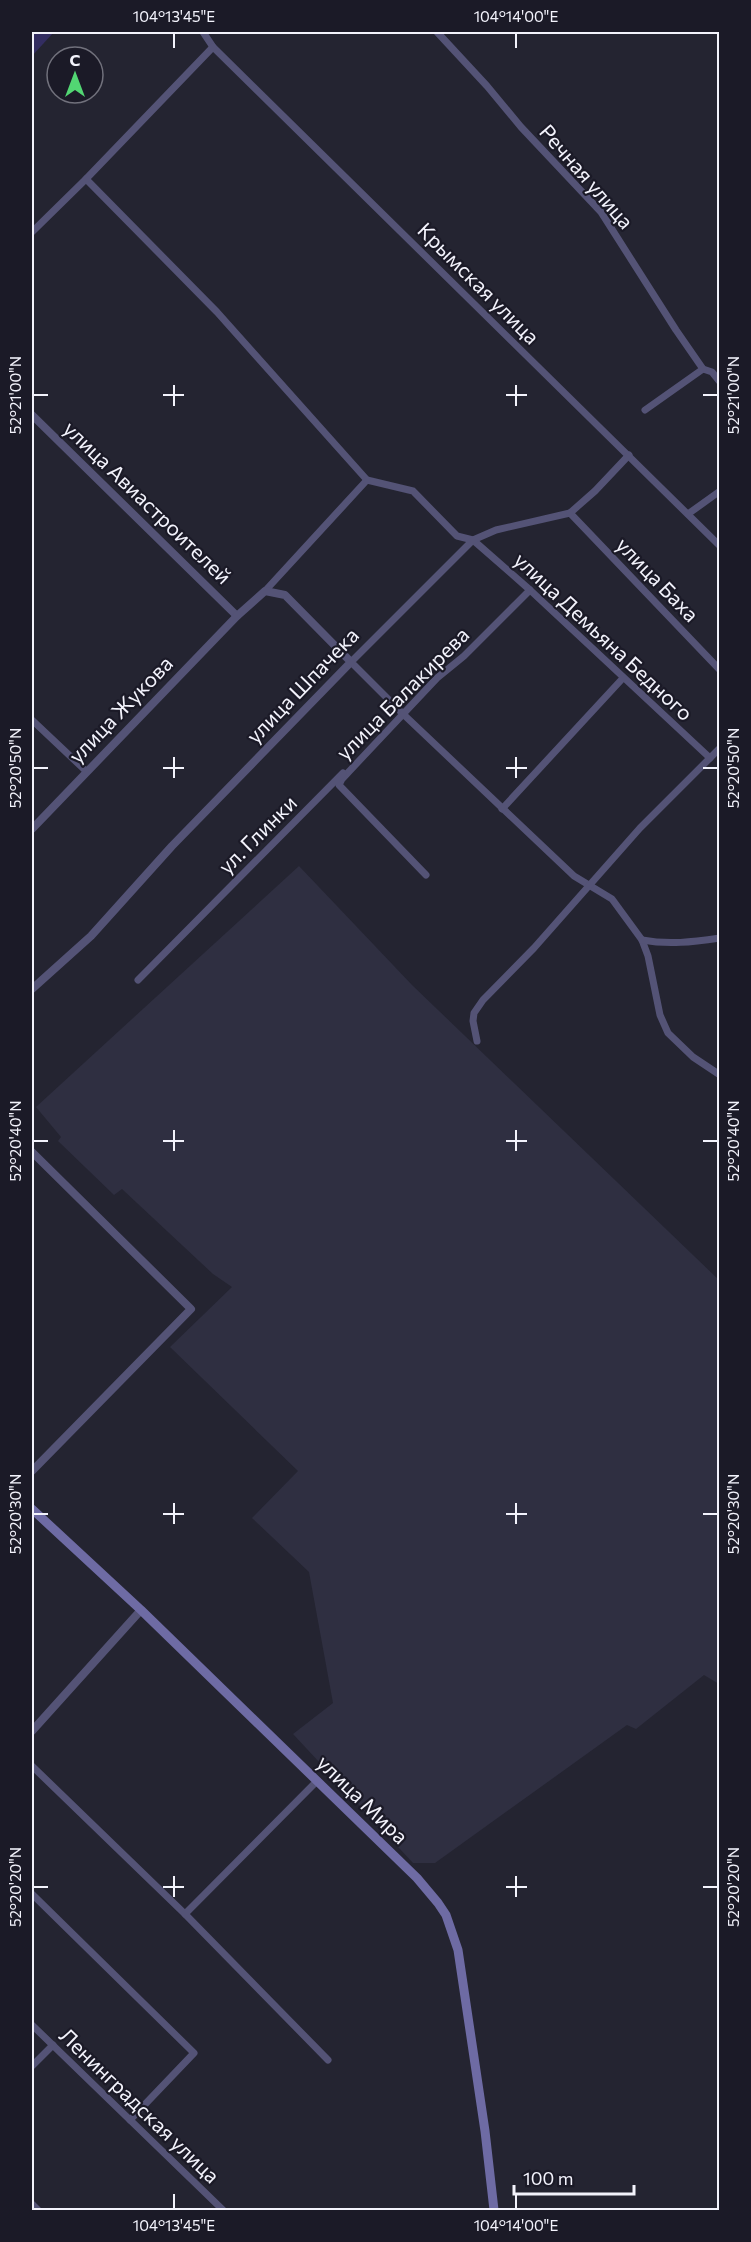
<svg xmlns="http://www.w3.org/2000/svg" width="751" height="2242" viewBox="0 0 751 2242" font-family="Commissioner,sans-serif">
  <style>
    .built { fill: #2f2f41 }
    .green { fill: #332d61 }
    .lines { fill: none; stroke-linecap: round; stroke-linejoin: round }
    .minor { stroke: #545376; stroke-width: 7 }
    .tertiary { stroke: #545376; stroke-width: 8 }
    .secondary { stroke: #6e6ba4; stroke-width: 9 }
    .ticks { fill: none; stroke: #f3f3fc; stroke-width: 2 }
    .labels { text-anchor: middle; stroke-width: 4.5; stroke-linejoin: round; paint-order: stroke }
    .street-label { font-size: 21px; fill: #f3f3fc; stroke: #1b1a27 }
    .neatline { fill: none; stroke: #f3f3fc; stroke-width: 2 }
    .ticks-label { font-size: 15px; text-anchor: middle; fill: #f3f3fc }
  </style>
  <rect width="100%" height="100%" fill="#242431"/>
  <polygon class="built" points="299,866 412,985 719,1280 719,1684 704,1675 636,1729 627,1725 435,1863 413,1863 293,1734 333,1703 309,1572 252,1518 298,1471 170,1347 232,1287 213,1274 122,1189 114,1195 58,1141 61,1137 36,1107"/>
  <polygon class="green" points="32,32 54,32 32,56"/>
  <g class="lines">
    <g class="minor">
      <polyline points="203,32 213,47 720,546"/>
      <polyline points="437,32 487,86 521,127 601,212 676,330 703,369 712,372 720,382"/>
      <polyline points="86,179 217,312 367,480 413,491 457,536 473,540 530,590 710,758"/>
      <polyline points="32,232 86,179 213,47"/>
      <polyline points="645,410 703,369"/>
      <polyline points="629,455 595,491 570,513 496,530 473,540 351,662 402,713 574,876 612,899 642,940 648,956 660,1015 668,1033 693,1057 720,1075"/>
      <polyline points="570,513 720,670"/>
      <polyline points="688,514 720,491"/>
      <polyline points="265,591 367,480"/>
      <polyline points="32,720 86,771"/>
      <polyline points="502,809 623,678"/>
      <polyline points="426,875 339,785 342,779 437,678 464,656 530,590"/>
      <path d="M642,940C669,945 692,942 720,938"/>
      <polyline points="138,980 343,773"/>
      <polyline points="477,1041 473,1021 474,1013 483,1000 534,948 640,828 720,748"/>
      <polyline points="32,1766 185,1914 328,2060"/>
      <polyline points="32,1894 194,2053 130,2120"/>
      <polyline points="185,1914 317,1781"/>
      <polyline points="32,2025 223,2210"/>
      <polyline points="32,2066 53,2045"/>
      <polyline points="32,2204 38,2210"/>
    </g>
    <g class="tertiary">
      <polyline points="32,415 237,616"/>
      <polyline points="32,829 237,616 265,591 285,595 351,662 172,846 91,936 32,989"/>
      <polyline points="32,1152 191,1309 32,1471"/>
      <polyline points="32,1731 141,1610"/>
    </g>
    <polyline class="secondary" points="32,1509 141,1610 417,1878 438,1903 446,1915 458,1950 485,2131 494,2210"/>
  </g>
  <path class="ticks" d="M174,33V48M516,33V48M174,385V406M516,385V406M33,395H48M163,395H184M506,395H527M703,395H718M174,757V778M516,757V778M33,768H48M163,768H184M506,768H527M703,768H718M174,1130V1151M516,1130V1151M33,1141H48M163,1141H184M506,1141H527M703,1141H718M174,1503V1524M516,1503V1524M33,1514H48M163,1514H184M506,1514H527M703,1514H718M174,1876V1897M516,1876V1897M33,1887H48M163,1887H184M506,1887H527M703,1887H718M174,2194V2209M516,2194V2209"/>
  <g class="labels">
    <g class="street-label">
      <text transform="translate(586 177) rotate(49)" y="7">Речная улица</text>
      <text transform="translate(478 284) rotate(45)" y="7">Крымская улица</text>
      <text transform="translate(147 503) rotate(44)" y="7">улица Авиастроителей</text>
      <text transform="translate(657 580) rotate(46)" y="7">улица Баха</text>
      <text transform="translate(603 637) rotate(43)" y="7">улица Демьяна Бедного</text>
      <text transform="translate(303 686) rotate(-46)" y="7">улица Шпачека</text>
      <text transform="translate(403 694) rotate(-45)" y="7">улица Балакирева</text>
      <text transform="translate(121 710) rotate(-46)" y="7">улица Жукова</text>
      <text transform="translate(258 835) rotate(-45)" y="7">ул. Глинки</text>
      <text transform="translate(362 1800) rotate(44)" y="7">улица Мира</text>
      <text transform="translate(139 2106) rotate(44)" y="7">Ленинградская улица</text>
    </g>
  </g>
  <rect width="751" height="2242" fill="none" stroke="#1b1a27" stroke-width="66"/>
  <g transform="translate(75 75)"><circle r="28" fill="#1b1a27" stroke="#71717c" stroke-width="1.5"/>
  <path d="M0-4.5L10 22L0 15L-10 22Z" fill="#52d673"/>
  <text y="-9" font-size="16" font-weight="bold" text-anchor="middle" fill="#f3f3fc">С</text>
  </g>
  <path d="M514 2185v9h120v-9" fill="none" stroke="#f3f3fc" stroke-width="3"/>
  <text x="523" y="2185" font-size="18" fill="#f3f3fc" stroke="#1b1a27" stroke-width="4.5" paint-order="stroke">100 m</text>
  <rect x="33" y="33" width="685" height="2176" class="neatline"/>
  <g class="ticks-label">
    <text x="174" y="22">104°13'45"E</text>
    <text x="516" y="22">104°14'00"E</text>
    <text transform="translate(16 395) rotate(-90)" y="5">52°21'00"N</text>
    <text transform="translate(734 395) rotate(-90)" y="5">52°21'00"N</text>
    <text transform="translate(16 768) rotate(-90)" y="5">52°20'50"N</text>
    <text transform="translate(734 768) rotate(-90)" y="5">52°20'50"N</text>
    <text transform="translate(16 1141) rotate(-90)" y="5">52°20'40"N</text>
    <text transform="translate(734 1141) rotate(-90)" y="5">52°20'40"N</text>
    <text transform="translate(16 1514) rotate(-90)" y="5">52°20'30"N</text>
    <text transform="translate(734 1514) rotate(-90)" y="5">52°20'30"N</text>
    <text transform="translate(16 1887) rotate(-90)" y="5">52°20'20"N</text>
    <text transform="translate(734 1887) rotate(-90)" y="5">52°20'20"N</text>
    <text x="174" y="2231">104°13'45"E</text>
    <text x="516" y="2231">104°14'00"E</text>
  </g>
</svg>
